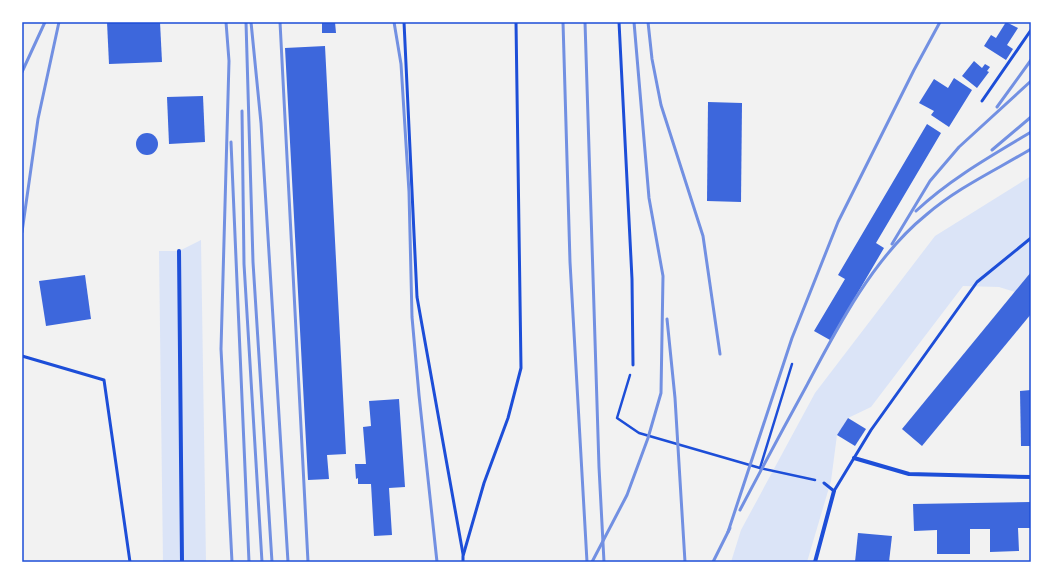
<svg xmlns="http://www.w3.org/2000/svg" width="1053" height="584" viewBox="0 0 1053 584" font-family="Manrope,sans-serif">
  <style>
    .green { fill: #dbe4f7 }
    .building { fill: #3d67dc }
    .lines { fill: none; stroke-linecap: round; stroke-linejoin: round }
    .path { stroke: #1d4ed8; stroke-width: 2.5 }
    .service { stroke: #1d4ed8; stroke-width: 3 }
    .minor { stroke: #1d4ed8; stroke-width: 4 }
    .rail { stroke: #7290e2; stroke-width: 3 }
    .neatline { fill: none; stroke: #1d4ed8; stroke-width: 1.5 }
  </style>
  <rect width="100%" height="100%" fill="#f2f2f2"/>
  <g class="green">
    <polygon points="1031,176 1031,272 1015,292 999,287 963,286 871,407 848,418 837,435 831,481 807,562 731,562 741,530 815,393 935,236"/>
    <polygon points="201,240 206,562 163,562 159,251 179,251"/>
  </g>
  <g class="building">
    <polygon points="107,22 160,22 162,62 109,64"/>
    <polygon points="322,22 335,22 336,33 322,33"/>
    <polygon points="1006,22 1018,28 1007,45 1013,49 1006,60 984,46 991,35 996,38"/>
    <polygon points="325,46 346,454 327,455 329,479 308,480 285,48"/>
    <polygon points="974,61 982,68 985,64 990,67 987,71 989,72 977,88 962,76"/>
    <polygon points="954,78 972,90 949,127 931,115 934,111 919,103 934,79 948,88"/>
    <polygon points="203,96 205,142 169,144 167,97"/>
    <polygon points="708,102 742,103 741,202 707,201"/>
    <polygon points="927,124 941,133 876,243 884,248 830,340 814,331 845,279 838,275"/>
    <circle cx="147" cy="144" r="11"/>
    <polygon points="1031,272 1031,314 922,446 902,429"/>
    <polygon points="85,275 91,319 46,326 39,281"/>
    <polygon points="1031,390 1031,446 1021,446 1020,391"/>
    <polygon points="399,399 405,487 389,488 392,535 374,536 371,484 358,484 358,478 356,479 355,464 366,464 363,427 371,426 369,401"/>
    <polygon points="848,418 866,429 855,446 837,435"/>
    <polygon points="1031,502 1031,528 1018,528 1019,551 990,552 990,529 970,529 970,554 937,554 937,530 914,531 913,504"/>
    <polygon points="858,533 892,536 889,562 855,562"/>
  </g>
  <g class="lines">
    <g class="path">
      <polyline points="630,375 617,418 639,433 760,468 792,364"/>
      <polyline points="760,468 815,480"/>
    </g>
    <g class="service">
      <polyline points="404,22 417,297 463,554"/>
      <polyline points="619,22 632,279 633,365"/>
      <polyline points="982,101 1031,30"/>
      <polyline points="22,356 104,380 130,562"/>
      <polyline points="824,483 834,491 871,430 977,282 1031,238"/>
      <polyline points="463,562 463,556 484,483 508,418 521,368 516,22"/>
    </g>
    <g class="minor">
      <polyline points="179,251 182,562"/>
      <polyline points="854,458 909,474 1031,477"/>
      <polyline points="815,562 834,491"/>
    </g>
    <g class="rail">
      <polyline points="226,22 229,61 221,349 232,562"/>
      <polyline points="246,22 253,262 272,562"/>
      <polyline points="251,22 261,123 288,562"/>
      <polyline points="280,22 308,562"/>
      <polyline points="394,22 401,64 409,192 412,317 419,395 437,562"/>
      <polyline points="563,22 570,262 587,562"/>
      <polyline points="585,22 599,467 604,562"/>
      <polyline points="648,22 652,59 661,105 703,236 720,354"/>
      <polyline points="22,72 45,22"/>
      <polyline points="997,107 1031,60"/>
      <polyline points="242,111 244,264 262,562"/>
      <polyline points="231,142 249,562"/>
      <polyline points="992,150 1031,117"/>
      <path d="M916,211C950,179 991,156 1031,132"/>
      <polyline points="22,232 38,119 59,22"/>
      <polyline points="892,244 930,181 959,147 1031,81"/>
      <polyline points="667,319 675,398 685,562"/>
      <path d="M740,510C762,468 784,427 807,385C838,326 874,257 926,215C957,188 996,170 1031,149"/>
      <polyline points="728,532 792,338 838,222 914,70 940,22"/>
      <polyline points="592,562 627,495 648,438 661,393 663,276 649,198 634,22"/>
      <polyline points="713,562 730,528"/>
    </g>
  </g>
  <rect width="1053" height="584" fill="none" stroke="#ffffff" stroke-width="46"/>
  <rect x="23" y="23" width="1007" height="538" class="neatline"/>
</svg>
